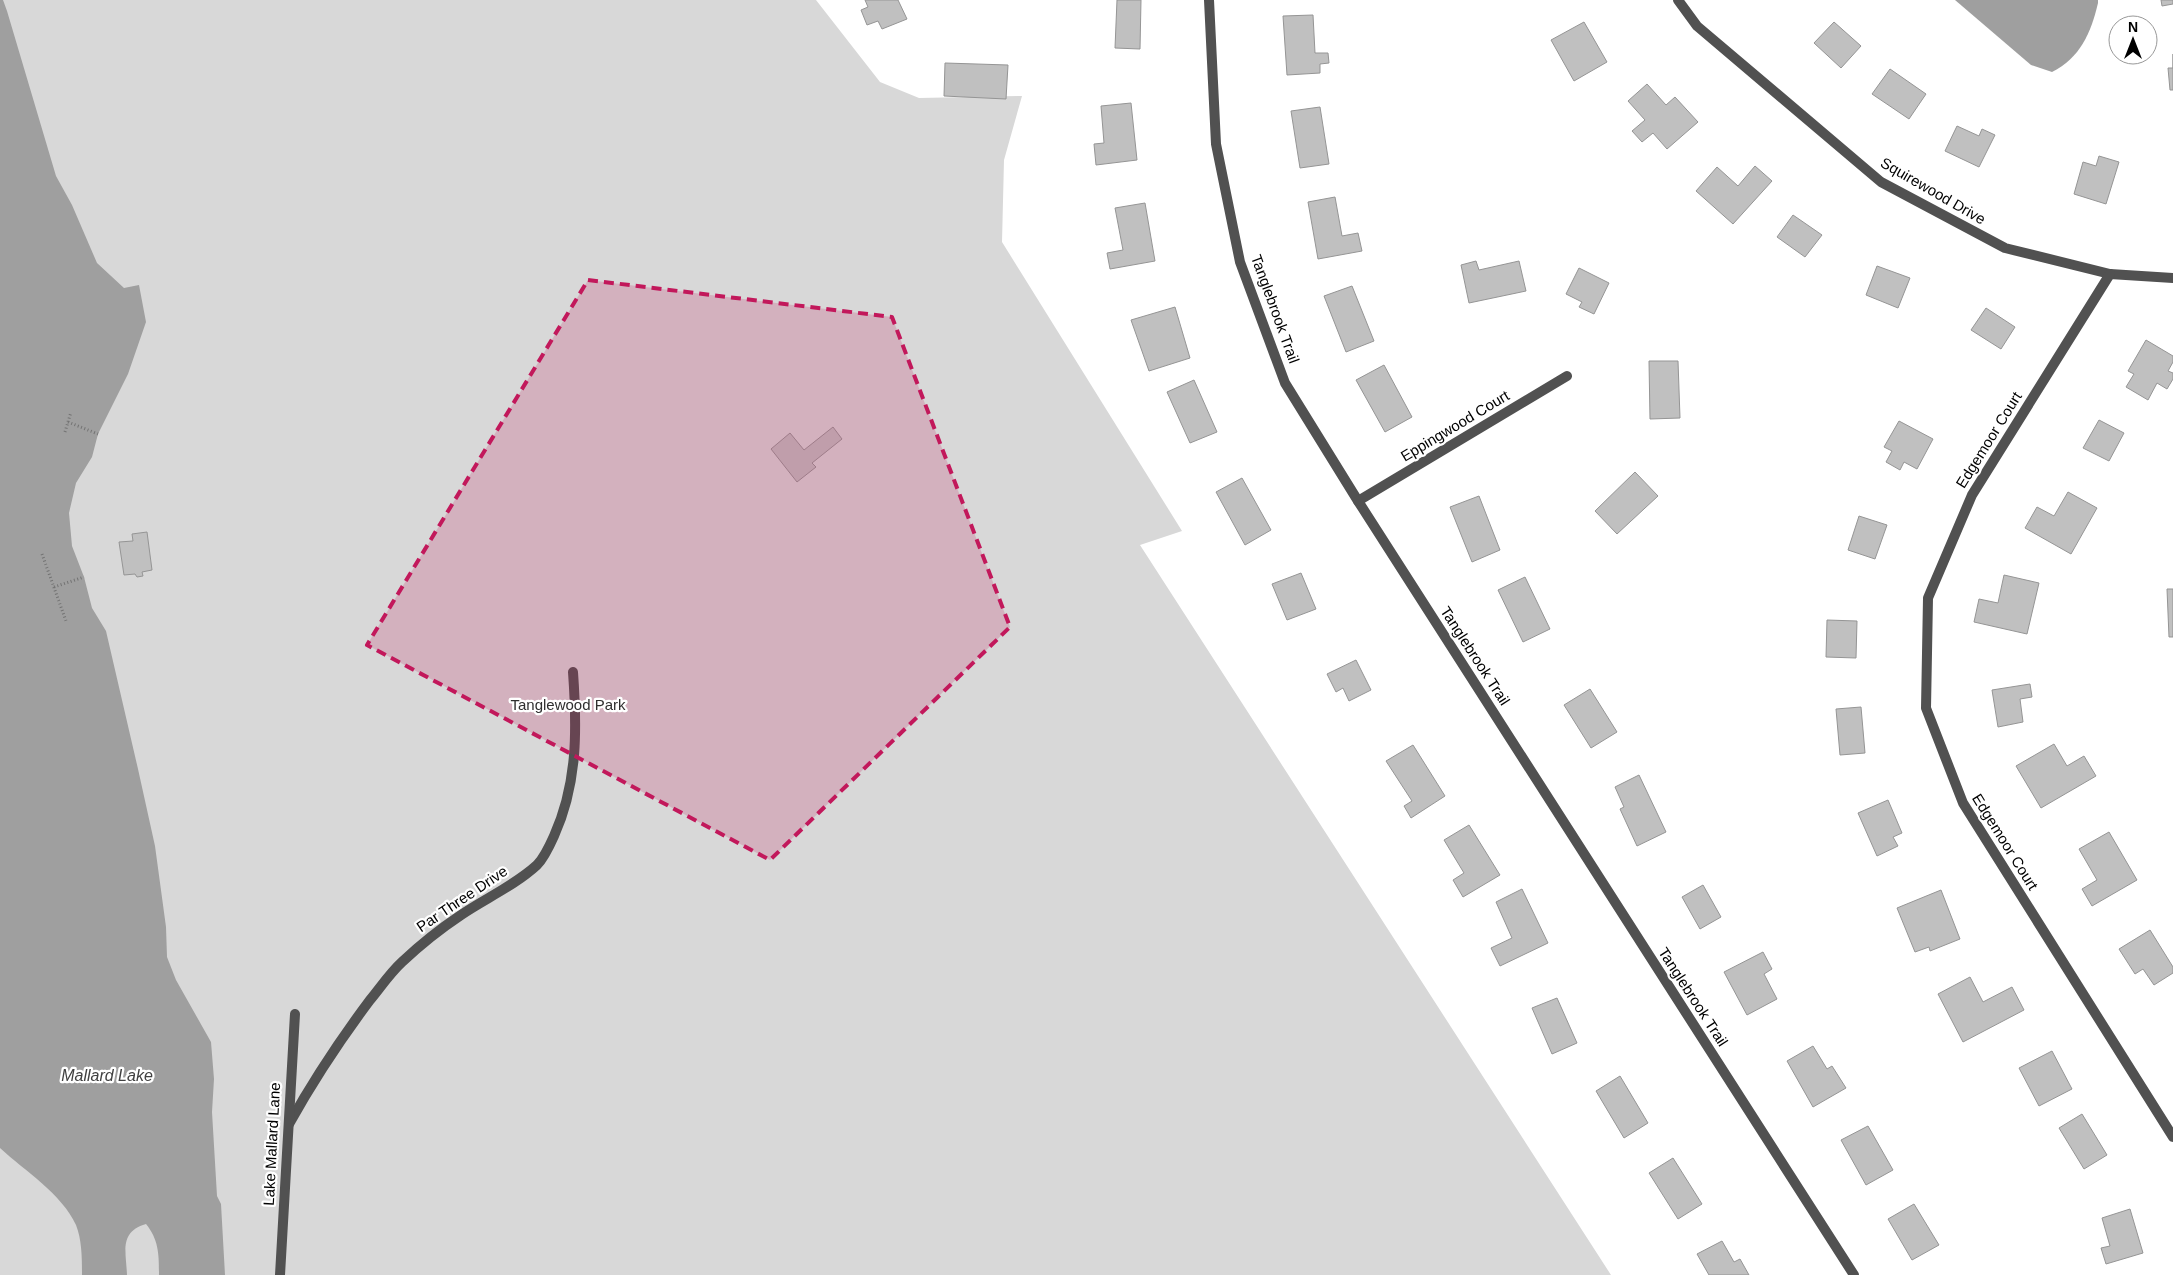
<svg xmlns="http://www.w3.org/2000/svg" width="2173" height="1275" viewBox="0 0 2173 1275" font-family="Arial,sans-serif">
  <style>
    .green { fill: #d8d8d8 }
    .water { fill: #9f9f9f }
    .building { fill: #c0c0c0; stroke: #959595 }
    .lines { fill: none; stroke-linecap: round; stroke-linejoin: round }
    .path { stroke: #737373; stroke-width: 3; stroke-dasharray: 1 2.5; stroke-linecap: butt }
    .minor { stroke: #515151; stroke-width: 10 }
    .marked { fill: #c2185b; fill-opacity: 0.2; stroke: #c2185b; stroke-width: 4; stroke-dasharray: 10 6; stroke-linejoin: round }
    .labels { text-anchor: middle; stroke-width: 4.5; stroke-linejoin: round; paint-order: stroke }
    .street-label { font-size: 15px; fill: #000; stroke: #fff }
    .park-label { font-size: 15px; fill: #2f2f2f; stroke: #fff }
    .water-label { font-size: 16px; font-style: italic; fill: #404040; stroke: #fff }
  </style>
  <rect width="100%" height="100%" fill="#fff"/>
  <polygon class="green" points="0,0 816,0 880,82 919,98 1022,96 1004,160 1002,242 1182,531 1140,545 1611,1275 0,1275"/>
  <g class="water">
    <path d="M0,0H3L7,11L56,176L72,205L97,263L124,288L139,285L146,322L128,374L98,434L92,457L76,483L69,513L72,546L84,577L92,608L106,631L138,769L155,846L166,927L167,957L176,980L211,1042L214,1079L212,1112L217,1196L221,1204L225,1275H159C159,1255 159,1240 146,1224C119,1232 126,1251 127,1275H82C82,1259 82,1240 76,1225C62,1194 25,1171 0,1148Z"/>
    <path d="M1955,0H2098V3C2091,33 2080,58 2052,72L2031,65Z"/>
  </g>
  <g class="building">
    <polygon points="865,0 898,0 907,19 882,29 878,21 867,25 861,10 868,7"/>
    <polygon points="1117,0 1141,0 1140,49 1115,48"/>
    <polygon points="2161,0 2173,0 2173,4 2162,6"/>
    <polygon points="1313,15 1315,53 1328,53 1329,63 1320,64 1320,73 1287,75 1283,16"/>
    <polygon points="1584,22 1607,62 1574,81 1551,40"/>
    <polygon points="1834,22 1861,46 1841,68 1814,43"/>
    <polygon points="2173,54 2173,90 2170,90 2168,68 2173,68"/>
    <polygon points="945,63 1008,65 1006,99 944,96"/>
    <polygon points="1890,69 1926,94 1909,119 1872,94"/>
    <polygon points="1647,84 1666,105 1675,97 1698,122 1667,149 1653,133 1642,142 1632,131 1645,120 1628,101"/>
    <polygon points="1131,103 1137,160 1096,165 1094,144 1104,143 1101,106"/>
    <polygon points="1320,107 1329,164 1300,168 1291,111"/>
    <polygon points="1957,126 1979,136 1982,129 1995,135 1979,167 1945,151"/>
    <polygon points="2099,156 2119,162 2106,204 2074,194 2083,162 2096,166"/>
    <polygon points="1755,166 1772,181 1733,224 1696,191 1717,167 1738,186"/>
    <polygon points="1335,197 1342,236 1358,233 1362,251 1318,259 1308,202"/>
    <polygon points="1145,203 1155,261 1110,269 1107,253 1123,250 1115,208"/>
    <polygon points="1793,215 1822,235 1805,257 1777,237"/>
    <polygon points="1476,261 1479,270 1519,261 1526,291 1469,303 1461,265"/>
    <polygon points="1877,266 1910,278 1898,308 1866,295"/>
    <polygon points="1579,268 1609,283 1594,314 1579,307 1582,302 1566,294"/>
    <polygon points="1352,286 1374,341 1346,352 1324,296"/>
    <polygon points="1175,307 1190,358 1149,371 1131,320"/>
    <polygon points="1986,308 2015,327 2001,349 1971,330"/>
    <polygon points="2146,340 2173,356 2173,362 2168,371 2173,373 2173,379 2167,389 2157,383 2148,400 2126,387 2134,374 2128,371"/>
    <polygon points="1649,361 1678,361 1680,418 1650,419"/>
    <polygon points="1384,365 1412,417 1385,432 1356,380"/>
    <polygon points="1194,380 1217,432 1190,443 1167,392"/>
    <polygon points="2099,420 2124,433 2109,461 2083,448"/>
    <polygon points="1899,421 1933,439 1917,469 1904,462 1900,470 1886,462 1892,451 1884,447"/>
    <polygon points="833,427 842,439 812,463 816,467 797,482 771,449 790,433 804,450"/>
    <polygon points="1635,472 1658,496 1617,534 1595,511"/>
    <polygon points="1242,478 1271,530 1245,545 1216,492"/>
    <polygon points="2068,492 2097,508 2071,554 2025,528 2037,507 2054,516"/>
    <polygon points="1479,496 1500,550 1472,562 1450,507"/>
    <polygon points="1859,516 1887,525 1875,559 1848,550"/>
    <polygon points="147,532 152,570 142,572 143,576 137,577 135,574 124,575 119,542 133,541 132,534"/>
    <polygon points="1301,573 1316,609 1287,620 1272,584"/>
    <polygon points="2004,575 2039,583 2027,634 1974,622 1979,599 1998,603"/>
    <polygon points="1525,577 1550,629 1523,642 1498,590"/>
    <polygon points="2167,589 2173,589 2173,637 2169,637"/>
    <polygon points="1827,620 1857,621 1856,658 1826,657"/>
    <polygon points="1356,660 1371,690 1349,701 1343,688 1336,692 1327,674"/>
    <polygon points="2030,684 2032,697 2020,699 2023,722 1998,727 1992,690"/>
    <polygon points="1590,689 1617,732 1591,748 1564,705"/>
    <polygon points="1861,707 1865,753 1840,755 1836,709"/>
    <polygon points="2054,744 2067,766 2084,756 2096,776 2041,808 2016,766"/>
    <polygon points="1413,745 1445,796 1411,818 1404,806 1412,801 1386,761"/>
    <polygon points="1639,775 1666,832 1637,846 1620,809 1624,807 1615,787"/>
    <polygon points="1888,800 1902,833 1893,837 1898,846 1877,856 1858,813"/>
    <polygon points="1469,825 1500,875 1463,897 1453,880 1464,873 1444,840"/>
    <polygon points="2109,832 2137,880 2092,906 2082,889 2097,880 2079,849"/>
    <polygon points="1703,885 1721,917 1700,929 1682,897"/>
    <polygon points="1522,889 1548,943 1500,966 1491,948 1512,938 1496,902"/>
    <polygon points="1941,890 1960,939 1930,951 1929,947 1915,952 1897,908"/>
    <polygon points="2150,930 2173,967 2173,973 2154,985 2143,969 2135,974 2119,949"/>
    <polygon points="1763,952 1772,969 1764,974 1777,999 1747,1015 1724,972"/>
    <polygon points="1970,977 1983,1002 2012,987 2024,1010 1963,1042 1938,994"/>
    <polygon points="1557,998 1577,1043 1552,1054 1532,1008"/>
    <polygon points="1813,1046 1827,1069 1832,1066 1846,1088 1813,1107 1787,1061"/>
    <polygon points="2052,1051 2072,1089 2039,1106 2019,1068"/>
    <polygon points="1620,1076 1648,1123 1624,1138 1596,1091"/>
    <polygon points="2082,1114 2107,1155 2084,1169 2059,1128"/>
    <polygon points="1868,1126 1893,1170 1866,1185 1841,1140"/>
    <polygon points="1673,1158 1702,1204 1678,1219 1649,1173"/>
    <polygon points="1914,1204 1939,1245 1912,1260 1888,1219"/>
    <polygon points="2130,1209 2143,1253 2106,1264 2101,1248 2110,1246 2102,1218"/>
    <polygon points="1722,1241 1734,1262 1740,1259 1749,1275 1709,1275 1697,1254"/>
  </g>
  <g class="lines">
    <g class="path">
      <polyline points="68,422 98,434"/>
      <polyline points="65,432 71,412"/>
      <polyline points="42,554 66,621"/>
      <polyline points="54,587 84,577"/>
    </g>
    <g class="minor">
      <polyline points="1209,0 1216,144 1240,262 1285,383 1358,501 1854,1275"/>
      <polyline points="1678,0 1697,26 1881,182 2005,248 2110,274 2173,278"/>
      <polyline points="2110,274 1972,495 1928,598 1926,708 1963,803 2173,1137"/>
      <polyline points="1358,501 1567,376"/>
      <path d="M289,1124C313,1081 340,1040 370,1000C380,988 390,973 402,962C420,945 440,929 461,915C486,898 514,886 537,865C544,858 550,845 554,836C578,783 577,728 573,672"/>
      <polyline points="280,1275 295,1014"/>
    </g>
  </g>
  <path class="marked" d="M588,280L892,317L1010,627L770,860L367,645Z"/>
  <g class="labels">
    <g class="street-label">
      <text transform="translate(1933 191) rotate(30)" y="5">Squirewood Drive</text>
      <text transform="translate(1275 309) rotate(70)" y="5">Tanglebrook Trail</text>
      <text transform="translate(1455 426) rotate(-31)" y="5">Eppingwood Court</text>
      <text transform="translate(1989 440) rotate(-58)" y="5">Edgemoor Court</text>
      <text transform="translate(1475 656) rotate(57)" y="5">Tanglebrook Trail</text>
      <text transform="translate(2005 842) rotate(58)" y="5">Edgemoor Court</text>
      <text transform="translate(462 899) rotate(-34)" y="5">Par Three Drive</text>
      <text transform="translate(1693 997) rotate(57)" y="5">Tanglebrook Trail</text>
      <text transform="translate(272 1144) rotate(-87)" y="5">Lake Mallard Lane</text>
    </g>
    <g class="park-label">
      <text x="568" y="710">Tanglewood Park</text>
    </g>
    <g class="water-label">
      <text x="107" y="1081">Mallard Lake</text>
    </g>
  </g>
  <g transform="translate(2133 40)"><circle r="24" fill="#ffffff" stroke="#999999"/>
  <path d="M0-4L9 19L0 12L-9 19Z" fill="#000000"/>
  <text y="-8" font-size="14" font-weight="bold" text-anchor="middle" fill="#000000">N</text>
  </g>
</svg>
